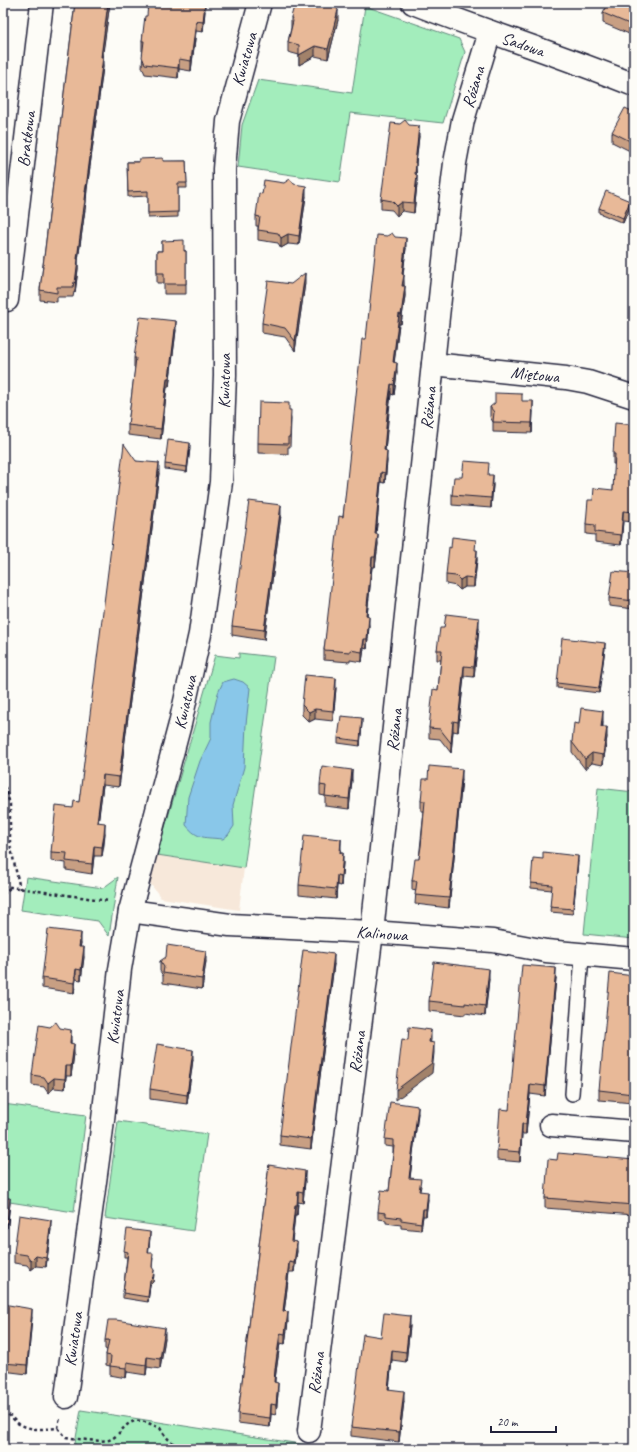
<svg xmlns="http://www.w3.org/2000/svg" width="637" height="1452" viewBox="0 0 637 1452" font-family="Caveat,sans-serif">
  <style>
    .built { fill: #f7e8da }
    .green { fill: #a3edbc; stroke: #62887c }
    .water { fill: #89c7e9; stroke: #6085a3 }
    .lines { fill: none; stroke-linecap: round; stroke-linejoin: round }
    .service-casing { stroke: #22223b; stroke-width: 16 }
    .minor-casing { stroke: #22223b; stroke-width: 25 }
    .path { stroke: #22223b; stroke-width: 2.5; stroke-dasharray: 3 3; stroke-linecap: butt }
    .service { stroke: #fdfcf7; stroke-width: 13 }
    .minor { stroke: #fdfcf7; stroke-width: 22 }
    .wall { fill: #c89f83; stroke: #22223b }
    .shaded-wall { fill: #a2826a; stroke: #22223b }
    .building { fill: #e8b998; stroke: #22223b }
    .labels { text-anchor: middle; stroke-width: 3.5; stroke-linejoin: round; paint-order: stroke }
    .street-label { font-size: 17px; fill: #22223b; stroke: #fdfcf7 }
  </style>
  <rect width="100%" height="100%" fill="#fdfcf7"/>
  <filter id="ink" filterUnits="userSpaceOnUse"><feTurbulence type="fractalNoise" baseFrequency=".025" numOctaves="2"/><feDisplacementMap in="SourceGraphic" scale="8" xChannelSelector="R" yChannelSelector="G"/><feConvolveMatrix kernelMatrix="1 2 1 2 8 2 1 2 1" color-interpolation-filters="sRGB"/></filter>
  <g filter="url(#ink)">
    <polygon class="built" points="157,855 244,868 239,910 161,898 149,882"/>
    <g class="green">
      <polygon points="365,6 459,39 465,52 443,123 350,113 340,182 238,167 242,125 258,80 352,93"/>
      <polygon points="239,653 274,657 244,868 157,855 215,655 239,658"/>
      <polygon points="598,788 634,792 634,939 584,934"/>
      <polygon points="26,877 103,888 118,877 109,936 98,921 21,910"/>
      <polygon points="3,1104 86,1115 74,1212 3,1201"/>
      <polygon points="118,1121 207,1134 193,1231 105,1218"/>
      <polygon points="81,1410 333,1449 74,1449"/>
    </g>
    <path class="water" d="M234,679L243,682L250,688L246,724L244,767L233,805L234,826L228,835L223,839C205,837 198,840 186,825L188,797L200,761L211,738V722L218,693L223,682Z"/>
    <g class="lines">
      <defs>
        <polyline id="service" points="572,1094 582,955"/>
        <g id="minor">
          <path d="M413,3C486,32 561,55 634,85"/>
          <polyline points="7,300 42,3"/>
          <polyline points="433,364 566,378 588,382 634,397"/>
          <polyline points="130,911 230,925 372,932 493,941 546,951 634,959"/>
          <polyline points="551,1125 634,1132"/>
          <polyline points="66,1397 101,1137 120,969 130,911 180,724 200,634 221,482 225,375 224,169 228,121 260,3"/>
          <polyline points="309,1431 372,932 450,205 455,163 463,120 490,32"/>
        </g>
      </defs>
      <use href="#service" class="service-casing"/>
      <use href="#minor" class="minor-casing"/>
      <g class="path">
        <polyline points="3,781 10,804 10,844 20,889"/>
        <polyline points="3,886 109,901"/>
        <polyline points="3,894 11,887"/>
        <path d="M3,1412C10,1414 13,1420 19,1424C32,1431 43,1429 58,1428L66,1437C77,1439 98,1442 109,1440C113,1439 117,1435 119,1433C134,1415 141,1420 160,1428C172,1448 180,1446 202,1449"/>
        <polyline points="58,1428 60,1417"/>
      </g>
      <use href="#service" class="service"/>
      <use href="#minor" class="minor"/>
    </g>
    <g class="wall">
      <polygon points="75,3 110,3 102,57 103,67 87,189 86,202 78,260 78,269 75,293 74,292 73,297 57,297 57,302 40,300 40,290"/>
      <polygon points="634,3 634,36 603,23 603,13"/>
      <polygon points="205,11 203,32 196,31 191,71 179,69 178,78 145,74 142,67 143,51 142,51 142,41 147,16"/>
      <polygon points="291,17 338,20 328,59 315,56 299,65 299,55 288,52 288,42 291,28"/>
      <polygon points="634,112 634,153 612,142 612,132"/>
      <polygon points="409,125 419,136 416,163 417,184 414,213 402,211 397,216 392,210 381,209 381,199"/>
      <polygon points="186,161 187,188 178,188 178,217 148,218 148,196 128,197 127,162"/>
      <polygon points="294,184 306,196 299,245 288,244 281,248 278,243 258,240 258,226 256,226 256,216 262,194"/>
      <polygon points="630,206 623,223 599,213 599,208"/>
      <polygon points="162,241 186,251 186,294 164,294 164,283 157,283 157,251 162,251"/>
      <polygon points="406,248 403,274 405,296 401,324 399,324 394,362 397,373 394,395 391,394 388,414 385,451 387,461 385,483 381,482 376,534 378,544 375,567 372,567 367,616 369,626 367,649 364,648 362,662 350,660 350,662 324,660 324,650 343,517 366,339"/>
      <polygon points="305,283 295,351 285,337 262,333 262,323 291,284"/>
      <polygon points="176,330 169,387 167,387 161,439 128,435 128,425 135,368 134,367 134,358"/>
      <polygon points="522,401 533,411 532,433 493,432 493,422 490,417 490,407"/>
      <polygon points="289,410 291,419 290,447 288,447 288,454 258,453 258,443"/>
      <polygon points="634,425 634,522 623,521 621,545 595,542 595,535 586,534 586,524 593,500 613,490 615,464 613,464 613,454"/>
      <polygon points="190,448 187,472 165,469 165,464"/>
      <polygon points="136,461 159,473 119,787 103,785 98,822 105,833 104,845 102,856 94,856 92,874 66,870 66,863 51,861 51,852 73,808 79,802"/>
      <polygon points="489,475 493,485 491,508 452,505 452,495 462,477"/>
      <polygon points="281,515 264,640 232,635 232,626"/>
      <polygon points="476,550 477,560 474,587 465,587 460,590 456,586 446,584 446,575"/>
      <polygon points="634,573 634,609 609,606 609,598"/>
      <polygon points="444,628 479,628 474,677 464,676 458,732 453,731 451,753 440,739 429,738 429,728 438,690 441,660 437,660 437,650"/>
      <polygon points="605,648 599,693 557,688 557,683"/>
      <polygon points="336,688 333,721 315,719 309,722 302,715 302,705"/>
      <polygon points="603,721 603,727 607,737 603,765 592,763 585,769 572,752 572,742 579,724"/>
      <polygon points="362,723 360,746 338,743 338,738"/>
      <polygon points="428,779 462,779 449,908 415,904 416,891 412,890 412,881 419,859 424,811 421,811 421,801"/>
      <polygon points="352,780 349,809 325,806 325,796 320,795 320,785"/>
      <polygon points="341,849 341,853 343,863 341,886 337,885 336,899 299,895 299,885"/>
      <polygon points="578,861 573,914 550,912 552,890 531,888 531,883"/>
      <polygon points="81,943 80,947 84,957 81,980 76,979 74,993 42,988 42,978"/>
      <polygon points="160,961 206,961 202,989 163,983 163,976 160,971"/>
      <polygon points="334,964 311,1149 280,1145 280,1135"/>
      <polygon points="634,976 633,1103 599,1100 599,1090"/>
      <polygon points="556,978 545,1096 530,1094 526,1134 522,1134 520,1162 497,1160 497,1150 509,1110"/>
      <polygon points="489,979 485,1016 465,1013 465,1015 429,1011 429,1001"/>
      <polygon points="60,1028 71,1040 71,1043 74,1054 71,1076 66,1076 65,1089 54,1088 48,1093 44,1087 32,1085 32,1075"/>
      <polygon points="193,1059 187,1104 150,1099 150,1089"/>
      <polygon points="418,1113 410,1178 421,1186 420,1191 428,1199 426,1216 423,1216 421,1230 401,1228 401,1225 386,1223 386,1220 378,1219 378,1212 389,1191 393,1153 393,1147 385,1146 385,1139"/>
      <polygon points="557,1160 634,1160 634,1215 545,1208 545,1198"/>
      <polygon points="269,1165 305,1181 303,1203 298,1202 297,1215 295,1215 292,1241 297,1251 294,1272 289,1272 284,1312 288,1322 285,1344 280,1343 275,1379 275,1383 278,1393 276,1415 271,1414 270,1427 238,1423 238,1414"/>
      <polygon points="3,1198 10,1203 7,1228 3,1228"/>
      <polygon points="51,1229 46,1267 36,1266 31,1270 27,1265 14,1263 14,1253"/>
      <polygon points="150,1237 148,1253 153,1258 152,1268 154,1275 153,1282 150,1285 148,1302 123,1298 123,1293 127,1257 124,1257 124,1251"/>
      <polygon points="3,1304 32,1317 27,1374 3,1371"/>
      <polygon points="410,1326 406,1362 392,1360 389,1389 404,1401 399,1442 351,1436 351,1427 381,1337"/>
      <polygon points="165,1338 160,1369 147,1367 146,1375 127,1372 126,1378 110,1375 110,1366 106,1365 106,1355 107,1350 105,1349 105,1340"/>
    </g>
    <g class="shaded-wall">
      <polygon points="108,3 110,3 101,67 101,57"/>
      <polygon points="205,3 205,11 203,32 203,22"/>
      <polygon points="338,10 338,20 328,59 328,49"/>
      <polygon points="196,21 196,31 191,71 191,61"/>
      <polygon points="315,46 315,56 299,65 299,55"/>
      <polygon points="103,57 103,67 87,189 86,198 86,192 86,202 78,260 78,269 75,293 77,259"/>
      <polygon points="179,59 179,69 178,78 178,68"/>
      <polygon points="419,126 419,136 415,173 415,163"/>
      <polygon points="417,175 417,184 414,213 414,203"/>
      <polygon points="306,186 306,196 299,245 299,236"/>
      <polygon points="630,201 630,206 623,223 623,218"/>
      <polygon points="402,202 402,211 397,216 397,206"/>
      <polygon points="288,234 288,244 281,248 281,238"/>
      <polygon points="406,238 406,248 402,284 402,274"/>
      <polygon points="305,273 305,283 295,351 295,341"/>
      <polygon points="404,275 404,284 402,296 402,286"/>
      <polygon points="405,286 405,296 401,324 401,315"/>
      <polygon points="399,314 399,324 393,372 393,362"/>
      <polygon points="176,321 176,330 169,387 169,378"/>
      <polygon points="397,363 397,373 394,395 394,385"/>
      <polygon points="167,378 167,387 161,439 161,429"/>
      <polygon points="391,384 391,394 384,460 384,450"/>
      <polygon points="533,401 533,411 532,433 532,423"/>
      <polygon points="190,443 190,448 187,472 187,467"/>
      <polygon points="387,451 387,461 385,483 385,473"/>
      <polygon points="159,463 159,473 119,787 119,777"/>
      <polygon points="381,472 381,482 375,544 375,534"/>
      <polygon points="493,475 493,485 491,508 491,498"/>
      <polygon points="281,505 281,515 264,640 264,630"/>
      <polygon points="623,511 623,521 621,545 621,535"/>
      <polygon points="378,534 378,544 375,567 375,557"/>
      <polygon points="477,550 477,560 474,587 474,578"/>
      <polygon points="372,557 372,567 366,625 366,615"/>
      <polygon points="465,577 465,587 460,590 460,580"/>
      <polygon points="369,616 369,626 367,649 367,639"/>
      <polygon points="479,618 479,628 474,677 474,667"/>
      <polygon points="364,639 364,648 362,662 362,652"/>
      <polygon points="605,643 605,648 599,693 599,688"/>
      <polygon points="464,666 464,676 458,732 458,722"/>
      <polygon points="336,678 336,688 333,721 333,711"/>
      <polygon points="315,709 315,719 309,722 309,712"/>
      <polygon points="603,711 603,721 601,737 601,727"/>
      <polygon points="362,718 362,723 360,746 360,741"/>
      <polygon points="453,721 453,731 451,753 451,743"/>
      <polygon points="607,727 607,737 603,765 603,755"/>
      <polygon points="592,753 592,763 585,769 585,759"/>
      <polygon points="462,769 462,779 449,908 449,898"/>
      <polygon points="352,770 352,780 349,809 349,799"/>
      <polygon points="103,775 103,785 97,832 97,822"/>
      <polygon points="105,823 105,833 102,856 102,847"/>
      <polygon points="341,839 341,849 340,863 340,853"/>
      <polygon points="94,846 94,856 92,874 92,864"/>
      <polygon points="343,853 343,863 341,886 341,876"/>
      <polygon points="578,856 578,861 573,914 573,909"/>
      <polygon points="337,875 337,885 336,899 336,889"/>
      <polygon points="81,933 81,943 79,956 79,947"/>
      <polygon points="84,947 84,957 81,980 81,970"/>
      <polygon points="206,951 206,961 202,989 202,979"/>
      <polygon points="334,954 334,964 311,1149 311,1139"/>
      <polygon points="556,968 556,978 545,1096 545,1086"/>
      <polygon points="76,969 76,979 74,993 74,983"/>
      <polygon points="489,969 489,979 485,1016 485,1006"/>
      <polygon points="71,1030 71,1040 70,1053 70,1043"/>
      <polygon points="431,1030 431,1040 429,1052 429,1042"/>
      <polygon points="434,1043 434,1053 432,1073 396,1100 396,1090"/>
      <polygon points="74,1044 74,1054 71,1076 71,1066"/>
      <polygon points="193,1050 193,1059 187,1104 187,1095"/>
      <polygon points="66,1066 66,1076 65,1089 65,1079"/>
      <polygon points="54,1078 54,1088 48,1093 48,1083"/>
      <polygon points="634,1080 634,1090 633,1103 633,1094"/>
      <polygon points="530,1084 530,1094 526,1134 526,1124"/>
      <polygon points="418,1106 418,1113 409,1185 409,1178"/>
      <polygon points="522,1124 522,1134 520,1162 520,1152"/>
      <polygon points="305,1171 305,1181 303,1203 303,1193"/>
      <polygon points="298,1192 298,1202 297,1215 297,1205"/>
      <polygon points="428,1192 428,1199 426,1216 426,1209"/>
      <polygon points="10,1198 10,1203 7,1228 7,1223"/>
      <polygon points="295,1205 295,1215 291,1251 291,1241"/>
      <polygon points="423,1209 423,1216 421,1230 421,1223"/>
      <polygon points="51,1220 51,1229 46,1267 46,1258"/>
      <polygon points="150,1232 150,1237 148,1258 148,1253"/>
      <polygon points="297,1242 297,1251 294,1272 294,1263"/>
      <polygon points="36,1256 36,1266 31,1270 31,1261"/>
      <polygon points="289,1262 289,1272 283,1321 283,1311"/>
      <polygon points="154,1270 153,1282 150,1285 148,1302 150,1280"/>
      <polygon points="32,1309 32,1317 27,1374 27,1365"/>
      <polygon points="288,1312 288,1322 285,1344 285,1334"/>
      <polygon points="410,1316 410,1326 406,1362 406,1352"/>
      <polygon points="165,1328 165,1338 160,1369 160,1359"/>
      <polygon points="280,1333 280,1343 275,1379 274,1392 275,1369"/>
      <polygon points="392,1350 392,1360 388,1398 388,1389"/>
      <polygon points="147,1357 147,1367 146,1375 146,1365"/>
      <polygon points="127,1362 127,1372 126,1378 126,1368"/>
      <polygon points="278,1383 278,1393 276,1415 276,1405"/>
      <polygon points="404,1391 404,1401 399,1442 399,1432"/>
      <polygon points="271,1404 271,1414 270,1427 270,1418"/>
    </g>
    <g class="building">
      <polygon points="75,3 108,3 101,57 103,57 87,180 85,192 86,192 77,259 78,259 75,283 74,282 73,287 57,287 57,293 40,290"/>
      <polygon points="148,3 172,3 183,4 183,3 205,3 203,22 196,21 191,61 179,59 178,68 145,64 142,57 144,41 142,41 145,16 147,16"/>
      <polygon points="295,3 332,3 334,4 338,10 328,49 315,46 299,55 299,45 288,42 293,21 291,17"/>
      <polygon points="607,3 634,3 634,26 603,13"/>
      <polygon points="625,108 634,112 634,143 612,132"/>
      <polygon points="405,120 409,125 419,126 415,163 416,163 415,174 417,175 414,203 402,202 397,206 392,201 381,199 391,123 400,124"/>
      <polygon points="163,158 163,161 186,161 187,183 178,183 178,212 148,213 148,191 128,192 127,162 139,162 139,159"/>
      <polygon points="290,179 294,184 306,186 299,236 288,234 281,238 278,233 258,230 260,217 256,216 259,193 262,194 264,180 284,183"/>
      <polygon points="606,191 630,201 623,218 599,208"/>
      <polygon points="392,233 395,237 406,238 402,274 404,275 402,286 405,286 401,315 399,314 393,362 397,363 394,385 391,384 388,405 384,450 387,451 385,473 381,472 375,534 378,534 375,557 372,557 366,615 369,616 367,639 364,639 362,652 350,650 350,652 324,650 339,516 343,517 362,339 366,339 377,235 387,236"/>
      <polygon points="184,240 184,251 186,251 186,284 164,284 164,273 157,273 157,251 162,251 162,241"/>
      <polygon points="305,273 295,341 285,328 262,323 268,281 291,284"/>
      <polygon points="140,317 176,321 169,378 167,378 161,429 128,425 136,358 134,358"/>
      <polygon points="495,393 522,394 522,401 533,401 532,423 493,422 494,412 490,407 495,403"/>
      <polygon points="259,402 289,403 289,410 291,410 290,437 288,437 288,444 258,443"/>
      <polygon points="615,423 634,425 634,512 623,511 621,535 595,532 595,525 586,524 588,500 593,500 594,488 613,490 615,454 613,454"/>
      <polygon points="168,440 190,443 187,467 165,464"/>
      <polygon points="124,444 136,461 159,463 119,777 103,775 97,822 105,823 104,835 102,847 94,846 92,864 66,861 67,853 51,852 56,806 73,808 74,801 79,802"/>
      <polygon points="464,461 489,463 488,475 493,475 491,498 452,495 454,477 462,477"/>
      <polygon points="249,501 281,505 264,630 232,626"/>
      <polygon points="452,537 476,540 475,550 477,550 474,578 465,577 460,580 456,576 446,575 449,547 451,548"/>
      <polygon points="613,571 634,573 634,601 609,598"/>
      <polygon points="446,614 479,618 474,667 464,666 458,722 453,721 451,743 440,729 429,728 433,689 438,690 442,650 437,650 440,628 444,628"/>
      <polygon points="562,638 605,643 599,688 557,683"/>
      <polygon points="305,675 336,678 333,711 315,709 309,712 302,705"/>
      <polygon points="581,708 603,711 601,727 607,727 603,755 592,753 585,759 572,742 574,723 579,724"/>
      <polygon points="341,716 362,718 360,741 338,738"/>
      <polygon points="322,766 352,770 349,799 325,796 326,786 320,785"/>
      <polygon points="429,766 462,769 449,898 415,895 417,881 412,881 415,859 419,859 421,846 425,801 421,801 423,779 428,779"/>
      <polygon points="304,835 341,839 340,853 343,853 341,876 337,875 336,889 299,885"/>
      <polygon points="543,852 578,856 573,909 550,907 552,885 531,883 533,858 543,859"/>
      <polygon points="48,929 81,933 79,947 84,947 81,970 76,969 74,983 42,978"/>
      <polygon points="167,945 206,951 202,979 163,973 164,967 160,961 166,957"/>
      <polygon points="303,950 334,954 311,1139 280,1135"/>
      <polygon points="434,962 489,969 485,1006 465,1003 465,1005 429,1001"/>
      <polygon points="522,965 556,968 545,1086 530,1084 526,1124 522,1124 520,1152 497,1150 500,1109 509,1110"/>
      <polygon points="610,973 634,976 634,1080 633,1094 599,1090"/>
      <polygon points="56,1022 60,1028 71,1030 70,1043 74,1044 71,1066 66,1066 65,1079 54,1078 48,1083 44,1077 32,1075 39,1025 50,1027"/>
      <polygon points="409,1027 431,1030 429,1042 434,1043 432,1063 396,1090 402,1039 408,1040"/>
      <polygon points="157,1044 193,1050 187,1095 150,1089"/>
      <polygon points="390,1102 418,1106 409,1178 421,1179 419,1191 428,1192 426,1209 423,1209 421,1223 401,1220 401,1218 386,1216 386,1213 378,1212 381,1190 389,1191 394,1146 393,1146 393,1140 385,1139"/>
      <polygon points="558,1153 634,1160 634,1205 545,1198 548,1159 557,1160"/>
      <polygon points="269,1165 305,1171 303,1193 298,1192 297,1205 295,1205 291,1241 297,1242 294,1263 289,1262 283,1311 288,1312 285,1334 280,1333 275,1369 274,1382 278,1383 276,1405 271,1404 270,1418 238,1414"/>
      <polygon points="3,1198 10,1198 7,1223 3,1223"/>
      <polygon points="19,1215 51,1220 46,1258 36,1256 31,1261 27,1255 14,1253"/>
      <polygon points="127,1229 150,1232 148,1253 153,1253 152,1267 154,1270 153,1277 150,1280 148,1297 123,1293 128,1252 124,1251"/>
      <polygon points="3,1304 32,1309 27,1365 3,1363"/>
      <polygon points="384,1313 410,1316 406,1352 392,1350 388,1389 404,1391 399,1432 351,1427 363,1334 381,1337"/>
      <polygon points="108,1320 116,1320 165,1328 160,1359 147,1357 146,1365 127,1362 126,1368 110,1366 111,1356 106,1355 109,1340 105,1340"/>
    </g>
  </g>
  <g class="labels">
    <g class="street-label">
      <text transform="translate(523 44) rotate(19)" y="6">Sadowa</text>
      <text transform="translate(244 59) rotate(-74)" y="6">Kwiatowa</text>
      <text transform="translate(473 87) rotate(-73)" y="6">Różana</text>
      <text transform="translate(26 139) rotate(-83)" y="6">Bratkowa</text>
      <text transform="translate(535 374) rotate(6)" y="6">Miętowa</text>
      <text transform="translate(224 381) rotate(-89)" y="6">Kwiatowa</text>
      <text transform="translate(428 408) rotate(-84)" y="6">Różana</text>
      <text transform="translate(185 702) rotate(-77)" y="6">Kwiatowa</text>
      <text transform="translate(394 730) rotate(-84)" y="6">Różana</text>
      <text transform="translate(382 933) rotate(4)" y="6">Kalinowa</text>
      <text transform="translate(115 1017) rotate(-83)" y="6">Kwiatowa</text>
      <text transform="translate(357 1052) rotate(-83)" y="6">Różana</text>
      <text transform="translate(73 1339) rotate(-82)" y="6">Kwiatowa</text>
      <text transform="translate(316 1373) rotate(-83)" y="6">Różana</text>
    </g>
  </g>
  <rect width="637" height="1452" fill="none" stroke="#fdfcf7" stroke-width="16"/>
  <rect x="8" y="8" width="621" height="1436" fill="none" stroke="#22223b" stroke-width="1.5" filter="url(#ink)"/>
  <path d="M491 1426v6h65v-6" fill="none" stroke="#22223b" stroke-width="2"/>
  <text x="497" y="1426" font-size="12" fill="#22223b" stroke="#fdfcf7" stroke-width="3" paint-order="stroke">20 m</text>
</svg>
